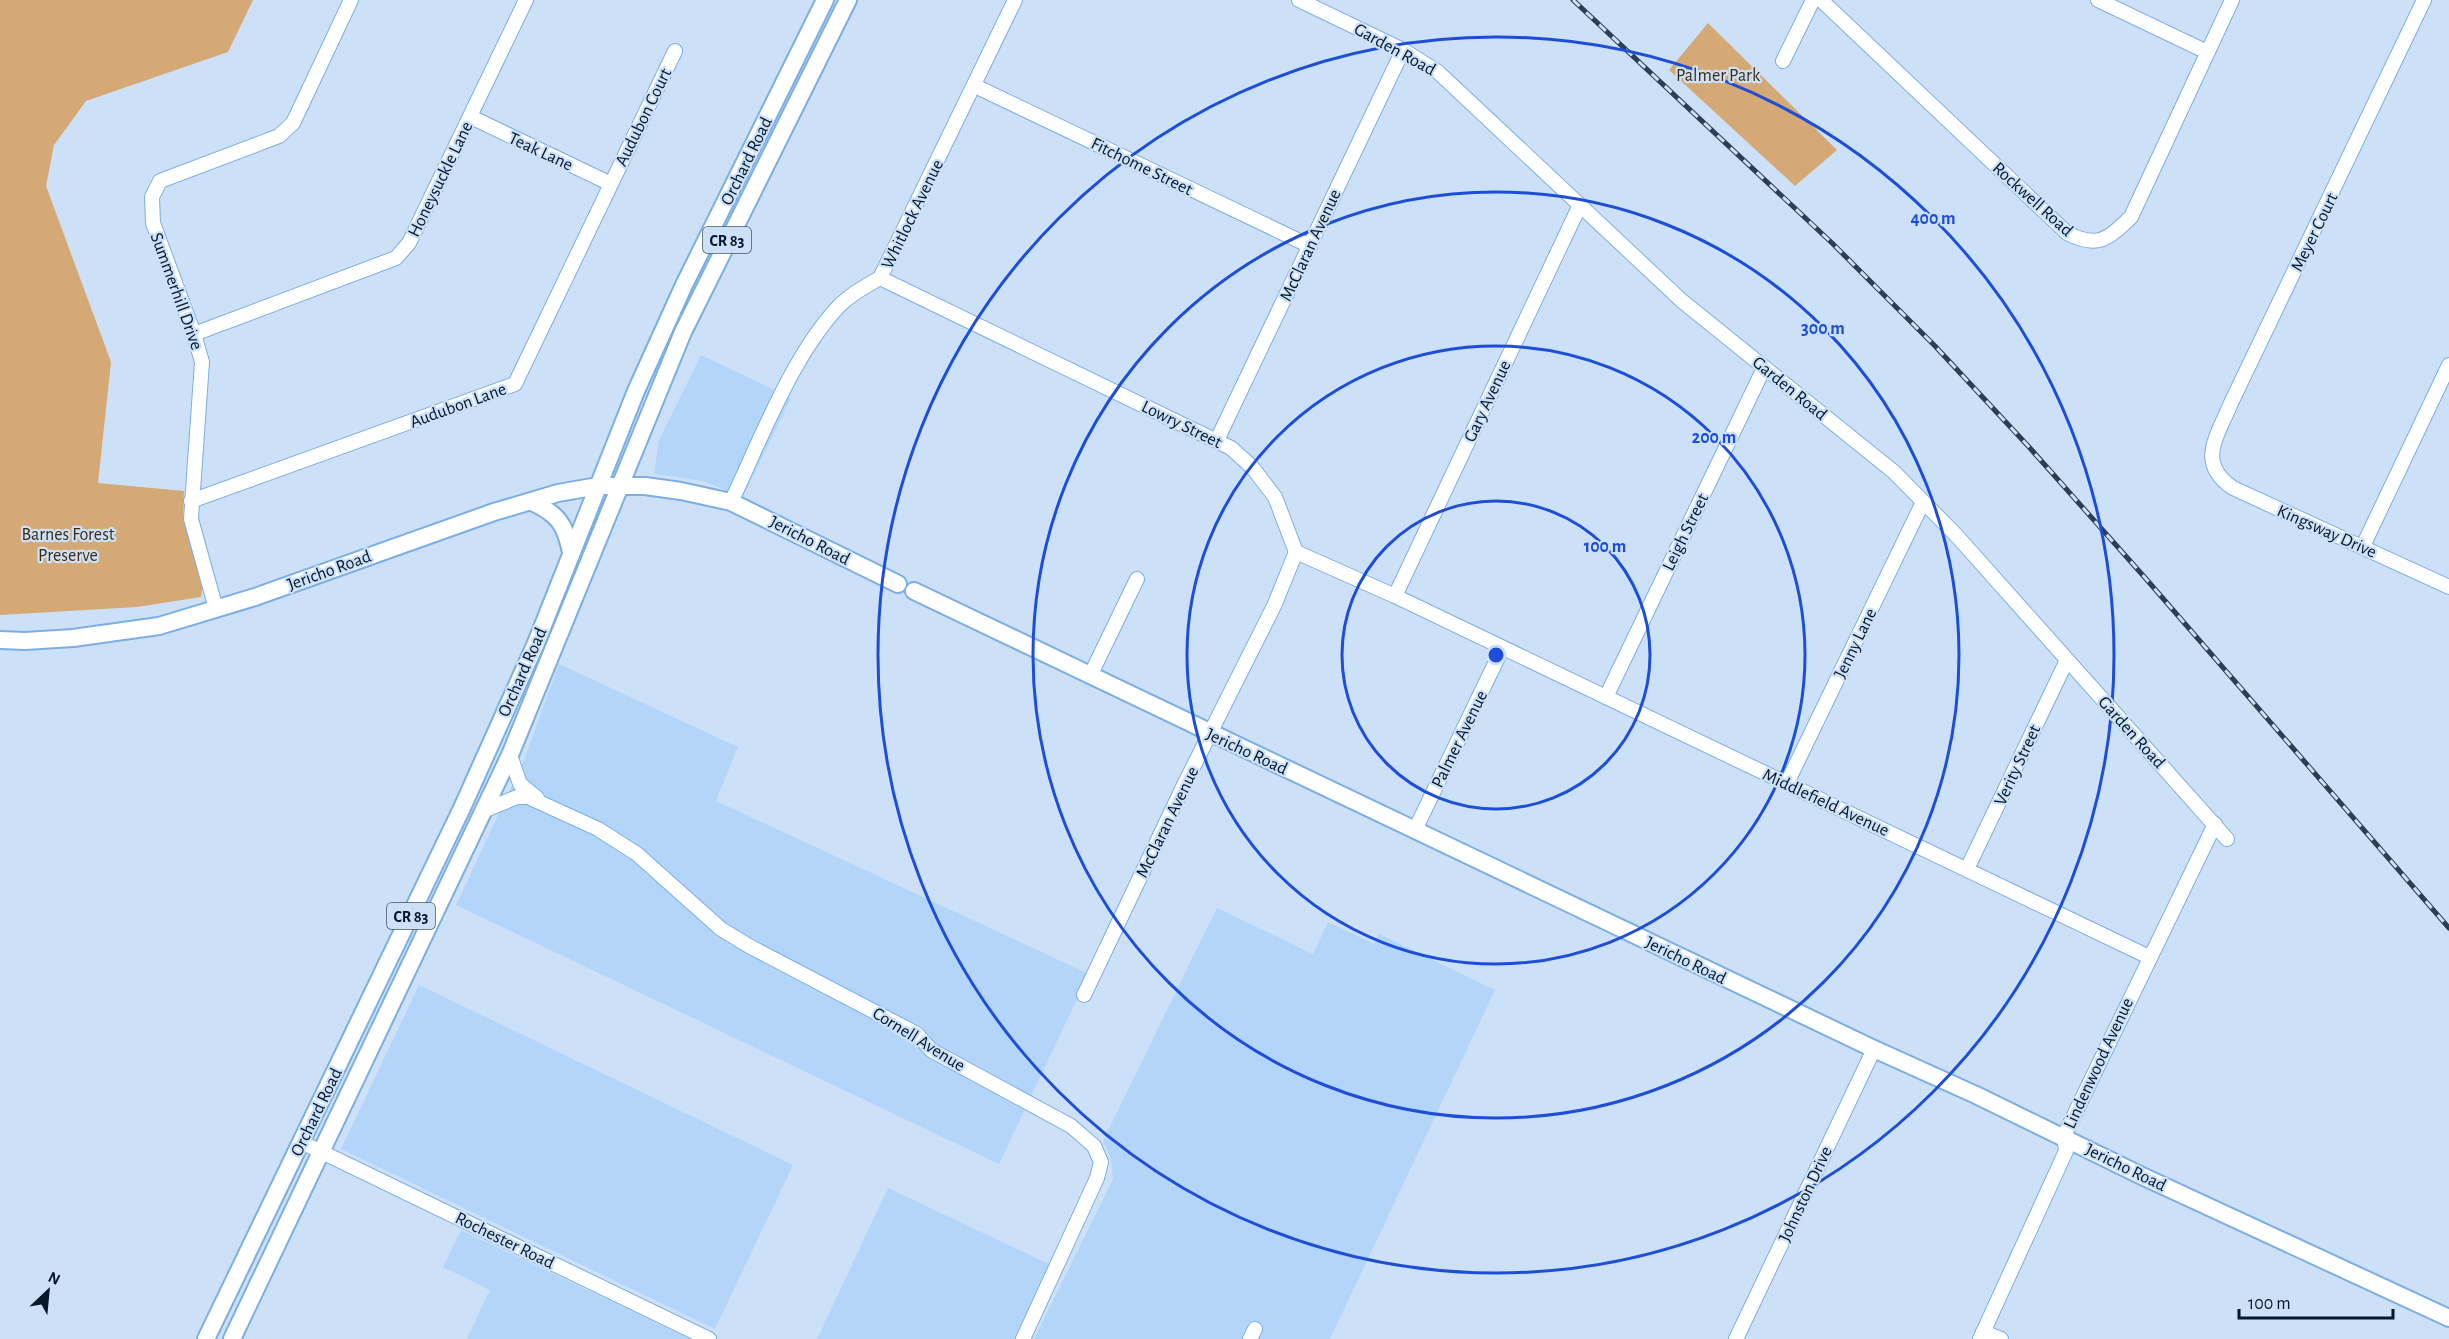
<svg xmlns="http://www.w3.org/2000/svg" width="2449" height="1339" viewBox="0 0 2449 1339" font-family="'Alegreya Sans',sans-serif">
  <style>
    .built { fill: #b3d5fa }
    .green { fill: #d5a976 }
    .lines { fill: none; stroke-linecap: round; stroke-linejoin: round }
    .minor-casing { stroke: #7baee3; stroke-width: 16 }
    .major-casing { stroke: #7baee3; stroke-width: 20 }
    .minor { stroke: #fff; stroke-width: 14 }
    .major { stroke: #fff; stroke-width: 16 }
    .rail-casing { stroke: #2b3e52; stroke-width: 5 }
    .rail { stroke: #cce1f7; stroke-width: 3; stroke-dasharray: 9; stroke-linecap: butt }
    .ring { fill: none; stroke: #1d4ed8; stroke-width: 3 }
    .labels { text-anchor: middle; stroke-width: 4.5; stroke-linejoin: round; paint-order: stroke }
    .shield { fill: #cce1f7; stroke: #405468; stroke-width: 1.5 }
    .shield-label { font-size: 16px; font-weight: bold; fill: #04172b }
    .street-label { font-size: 18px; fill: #04172b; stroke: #cce1f7 }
    .park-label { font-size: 18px; fill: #3f2b12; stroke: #cce1f7 }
    .centre { fill: #1d4ed8; stroke: #cce1f7; stroke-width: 3 }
    .ring-label { font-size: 18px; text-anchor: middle; font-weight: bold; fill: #1d4ed8; stroke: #cce1f7; stroke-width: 4.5; stroke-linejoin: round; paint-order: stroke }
  </style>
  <rect width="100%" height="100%" fill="#cce1f7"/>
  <g class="built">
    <polygon points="701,355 791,398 743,497 703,481 654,474 659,440"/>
    <polygon points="559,664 738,747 716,801 1089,974 999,1164 456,905 525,758"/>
    <polygon points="1217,908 1313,954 1328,922 1374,944 1379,934 1495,990 1330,1339 1034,1339 1113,1179 1111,1159 1103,1141"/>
    <polygon points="419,985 793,1165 715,1329 341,1149"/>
    <polygon points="888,1188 1051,1265 1016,1339 817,1339"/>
    <polygon points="461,1230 690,1339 467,1339 490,1290 443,1267"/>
  </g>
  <g class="green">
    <polygon points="0,0 253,0 228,52 86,101 54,145 46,186 111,362 98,483 184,491 183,519 203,581 201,597 137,607 0,615"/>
    <polygon points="1708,23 1837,150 1795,186 1669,70"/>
  </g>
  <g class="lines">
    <defs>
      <g id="minor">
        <polyline points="1299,0 1403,50 1438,72 1682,301 1894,472 1956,535 2227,839"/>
        <path d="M1821,0L2067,233C2098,249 2108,239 2131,217L2232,0"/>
        <polyline points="2098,0 2207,52"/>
        <path d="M2424,0L2231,403C2217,437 2196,463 2233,488L2449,587"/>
        <polyline points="1783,61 1813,0"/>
        <polyline points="975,86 1310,246"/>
        <polyline points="471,117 611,184"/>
        <polyline points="880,278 1231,448 1252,467 1275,497 1296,552 1395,596 2149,957"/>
        <polyline points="194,334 396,258 409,243 526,0"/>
        <polyline points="1217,440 1403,50"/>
        <polyline points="191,501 515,384 675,51"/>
        <path d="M731,502C760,441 793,354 839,306C851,294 865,286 880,278L1015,0"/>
        <polyline points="2363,546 2449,365"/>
        <polyline points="1395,596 1580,205"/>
        <polyline points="216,609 191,519 202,362 194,334 153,223 152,197 160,181 279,136 293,123 351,0"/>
        <polyline points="1090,676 1137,579"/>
        <polyline points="1606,697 1764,368"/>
        <polyline points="510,755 520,784 537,798"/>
        <polyline points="1787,783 1923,502"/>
        <polyline points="483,811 517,797 528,797 598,829 637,854 721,929 749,946 917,1034 931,1050 1071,1126 1094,1146 1101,1162 1097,1178 1023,1339"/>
        <polyline points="1415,830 1502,649"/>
        <polyline points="1967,869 2067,660"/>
        <polyline points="1084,995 1184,785 1274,606 1296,552"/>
        <polyline points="301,1142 709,1339"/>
        <polyline points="1983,1332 2001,1339"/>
        <polyline points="1250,1339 1255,1329"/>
        <polyline points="1736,1339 1874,1049"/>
        <polyline points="1980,1339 2066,1151 2064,1136 2215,824"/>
      </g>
      <g id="major">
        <path d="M532,502C558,514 565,524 571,552"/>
        <polyline points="914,591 1874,1049 1976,1095 2142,1176 2449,1318"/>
        <polyline points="0,640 25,641 73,638 159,626 255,597 494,512 558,493 598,486 645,486 681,491 731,502 898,584"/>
        <polyline points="206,1339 462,808 536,643 636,391 684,285 825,0"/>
        <polyline points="232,1339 510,755 683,332 848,0"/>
      </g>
    </defs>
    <use href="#minor" class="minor-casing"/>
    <use href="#major" class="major-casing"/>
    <use href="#minor" class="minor"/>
    <use href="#major" class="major"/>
    <defs>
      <polyline id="rail" points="1573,0 1832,243 1935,346 2029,447 2147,580 2449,928"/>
    </defs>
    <use href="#rail" class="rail-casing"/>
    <use href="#rail" class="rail"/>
  </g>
  <g class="ring">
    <circle cx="1496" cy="655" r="154"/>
    <circle cx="1496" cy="655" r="309"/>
    <circle cx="1496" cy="655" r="463"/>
    <circle cx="1496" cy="655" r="618"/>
  </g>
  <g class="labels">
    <g class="shield">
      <rect x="703" y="227" width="48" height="26" rx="4.5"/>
      <rect x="387" y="903" width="48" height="26" rx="4.5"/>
    </g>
    <g class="shield-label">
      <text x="727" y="246">CR 83</text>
      <text x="411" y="922">CR 83</text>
    </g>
    <g class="street-label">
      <text transform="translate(1395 49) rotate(29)" y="6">Garden Road</text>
      <text transform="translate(643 117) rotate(-64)" y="6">Audubon Court</text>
      <text transform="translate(541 151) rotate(25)" y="6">Teak Lane</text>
      <text transform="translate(746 161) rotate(-64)" y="6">Orchard Road</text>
      <text transform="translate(1142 166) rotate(26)" y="6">Fitchome Street</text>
      <text transform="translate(440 179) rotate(-64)" y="6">Honeysuckle Lane</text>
      <text transform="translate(2033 199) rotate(42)" y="6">Rockwell Road</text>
      <text transform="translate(912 214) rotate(-64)" y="6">Whitlock Avenue</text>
      <text transform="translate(2314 232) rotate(-64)" y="6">Meyer Court</text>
      <text transform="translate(1310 245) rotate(-65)" y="6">McClaran Avenue</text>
      <text transform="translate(177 291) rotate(70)" y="6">Summerhill Drive</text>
      <text transform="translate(1790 388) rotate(39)" y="6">Garden Road</text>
      <text transform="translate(1487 401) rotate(-65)" y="6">Gary Avenue</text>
      <text transform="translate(458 405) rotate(-20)" y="6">Audubon Lane</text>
      <text transform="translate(1182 424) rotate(26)" y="6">Lowry Street</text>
      <text transform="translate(2327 531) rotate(24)" y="6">Kingsway Drive</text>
      <text transform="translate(1685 532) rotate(-64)" y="6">Leigh Street</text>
      <text transform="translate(810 540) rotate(27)" y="6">Jericho Road</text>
      <text transform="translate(329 570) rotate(-20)" y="6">Jericho Road</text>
      <text transform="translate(1855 643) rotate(-64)" y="6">Jenny Lane</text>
      <text transform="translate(522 672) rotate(-66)" y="6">Orchard Road</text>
      <text transform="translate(2132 732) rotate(48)" y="6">Garden Road</text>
      <text transform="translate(1459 739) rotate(-64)" y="6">Palmer Avenue</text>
      <text transform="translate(1247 751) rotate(25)" y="6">Jericho Road</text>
      <text transform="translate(2017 765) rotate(-65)" y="6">Verity Street</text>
      <text transform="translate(1826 802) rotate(25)" y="6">Middlefield Avenue</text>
      <text transform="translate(1167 822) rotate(-64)" y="6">McClaran Avenue</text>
      <text transform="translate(1686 960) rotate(26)" y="6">Jericho Road</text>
      <text transform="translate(919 1039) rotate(32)" y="6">Cornell Avenue</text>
      <text transform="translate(2098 1063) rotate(-65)" y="6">Lindenwood Avenue</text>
      <text transform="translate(316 1112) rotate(-64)" y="6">Orchard Road</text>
      <text transform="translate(2126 1167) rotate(26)" y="6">Jericho Road</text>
      <text transform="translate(1805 1194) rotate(-65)" y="6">Johnston Drive</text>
      <text transform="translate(505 1240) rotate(26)" y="6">Rochester Road</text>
    </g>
    <g class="park-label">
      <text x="1718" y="81">Palmer Park</text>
      <text x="68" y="540">Barnes Forest<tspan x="68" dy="21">Preserve</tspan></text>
    </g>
  </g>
  <circle cx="1496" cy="655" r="9" class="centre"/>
  <g class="ring-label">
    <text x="1933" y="224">400 m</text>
    <text x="1823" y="334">300 m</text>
    <text x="1714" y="443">200 m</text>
    <text x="1605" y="552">100 m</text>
  </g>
  <g transform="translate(48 1291) rotate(26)" stroke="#cce1f7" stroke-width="4.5" paint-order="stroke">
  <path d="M0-4.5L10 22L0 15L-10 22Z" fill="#04172b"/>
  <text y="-9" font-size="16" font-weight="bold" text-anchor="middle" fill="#04172b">N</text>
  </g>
  <path d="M2239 1309v9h154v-9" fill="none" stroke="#04172b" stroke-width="3"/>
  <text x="2248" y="1309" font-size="18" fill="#04172b" stroke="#cce1f7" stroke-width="4.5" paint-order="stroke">100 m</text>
</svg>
